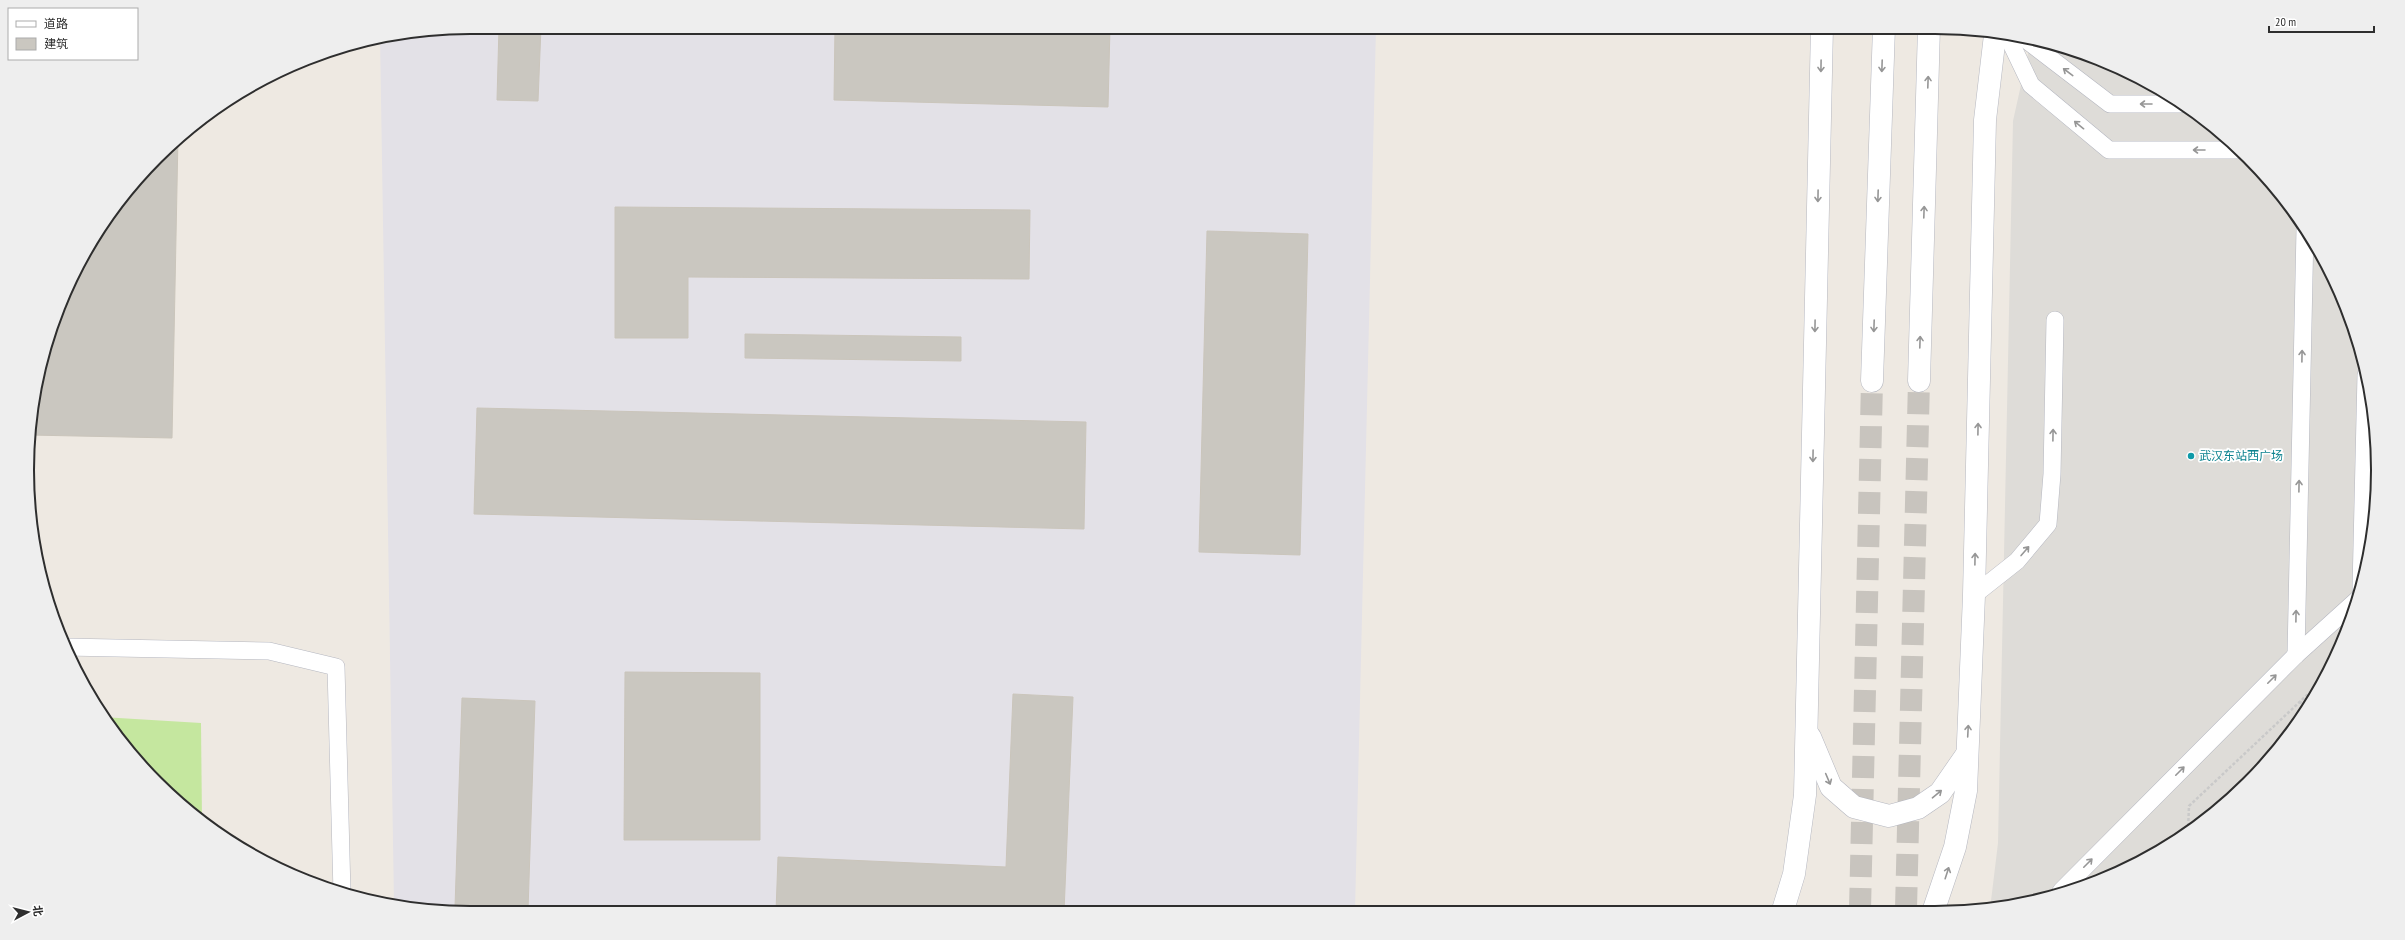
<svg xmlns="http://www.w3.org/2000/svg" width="2405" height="940" viewBox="0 0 2405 940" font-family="'PT Sans Narrow','Noto Sans SC',sans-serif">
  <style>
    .industrial { fill: #e3e1e7 }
    .pitch { fill: #c5e79f }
    .plaza { fill: #dedcd8 }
    .building { fill: #cac7c0; stroke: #cac5bb }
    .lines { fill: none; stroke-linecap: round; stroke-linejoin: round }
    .secondary-tunnel { stroke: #c8c4be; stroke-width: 22; stroke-dasharray: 22 11; stroke-linecap: butt }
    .lane-casing { stroke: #b5b7c0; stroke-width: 18 }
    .secondary-casing { stroke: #b5b7c0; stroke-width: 23 }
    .path { stroke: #c9c9c9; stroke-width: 2.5; stroke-dasharray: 3 2; stroke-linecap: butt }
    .lane { stroke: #fff; stroke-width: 17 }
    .secondary { stroke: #fff; stroke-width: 22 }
    .oneway { stroke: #969696 }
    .culture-dot { fill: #0f9aa8; stroke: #fff; stroke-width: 1.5 }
    .labels { text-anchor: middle; stroke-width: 3.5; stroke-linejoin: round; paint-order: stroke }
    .culture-label { font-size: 12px; fill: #0d838f; stroke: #fff; text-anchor: start }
    .rim { fill: none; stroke: #2e2e2e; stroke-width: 2 }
  </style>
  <rect width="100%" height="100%" fill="#eee9e2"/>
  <polygon class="industrial" points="470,27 1376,27 1355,911 470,913 394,903 380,36"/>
  <polygon class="pitch" points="102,717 201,723 202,822 137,762"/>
  <polygon class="plaza" points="2031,40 2050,42 2131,73 2205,119 2268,178 2319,249 2355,328 2374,412 2377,499 2363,585 2344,640 2303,716 2227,803 2157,854 2105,879 1990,909 1998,843 2013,121"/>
  <g class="building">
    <polygon points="499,27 541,27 538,101 497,100"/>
    <polygon points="835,27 1110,27 1108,107 834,100"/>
    <polygon points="178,137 172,438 30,435 31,412 51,327 86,249 137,178"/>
    <polygon points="615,207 1030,210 1029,279 688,277 688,338 615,338"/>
    <polygon points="1207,231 1308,234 1300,555 1199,552"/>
    <polygon points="745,334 961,337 961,361 745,358"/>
    <polygon points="477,408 1086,422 1084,529 474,514"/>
    <polygon points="625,672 760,673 760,840 624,840"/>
    <polygon points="1013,694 1073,697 1064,912 776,912 778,857 1006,867"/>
    <polygon points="462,698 535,701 528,910 455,907"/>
  </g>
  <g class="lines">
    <g class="secondary-tunnel">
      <polyline points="1906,909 1919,381"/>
      <polyline points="1860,910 1872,381"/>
    </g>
    <defs>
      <g id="lane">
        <polyline points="2008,37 2031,85 2109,150 2238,150"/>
        <polyline points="2025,39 2110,104 2181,104"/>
        <polyline points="2361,589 2366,375"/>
        <polyline points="1974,595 2017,561 2048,524 2052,474 2055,320"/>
        <polyline points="65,647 269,651 336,667 342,893"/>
        <polyline points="2296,655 2305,230"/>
        <polyline points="2061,891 2296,655 2358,599"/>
      </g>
      <g id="secondary">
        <polyline points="1872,381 1884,27"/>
        <polyline points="1919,381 1929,27"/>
        <polyline points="1810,737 1831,787 1854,807 1889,816 1918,808 1940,793 1967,754"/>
        <polyline points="1934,909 1955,847 1966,791 1974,595 1985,120 1995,35"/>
        <polyline points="1783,910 1794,874 1805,795 1822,27"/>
      </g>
    </defs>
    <use href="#lane" class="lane-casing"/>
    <use href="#secondary" class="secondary-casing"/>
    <g class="path">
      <polyline points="2300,701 2305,712"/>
      <polyline points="2188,831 2189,806 2323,680"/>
    </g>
    <use href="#lane" class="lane"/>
    <use href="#secondary" class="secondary"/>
  </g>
  <defs><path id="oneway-shaft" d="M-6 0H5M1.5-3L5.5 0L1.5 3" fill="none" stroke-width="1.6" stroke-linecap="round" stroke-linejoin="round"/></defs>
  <g class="oneway">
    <use href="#oneway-shaft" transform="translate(1821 66) rotate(91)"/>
    <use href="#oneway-shaft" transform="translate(1882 66) rotate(92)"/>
    <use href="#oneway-shaft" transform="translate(2068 72) rotate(-143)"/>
    <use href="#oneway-shaft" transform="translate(1928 82) rotate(-88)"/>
    <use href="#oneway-shaft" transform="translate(2146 104) rotate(-180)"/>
    <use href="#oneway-shaft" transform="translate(2079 125) rotate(-141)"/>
    <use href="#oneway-shaft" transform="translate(2199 150) rotate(180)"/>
    <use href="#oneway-shaft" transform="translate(1818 196) rotate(91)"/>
    <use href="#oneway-shaft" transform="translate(1878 196) rotate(92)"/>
    <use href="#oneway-shaft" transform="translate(1924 212) rotate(-88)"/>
    <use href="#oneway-shaft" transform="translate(1815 326) rotate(91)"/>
    <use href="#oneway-shaft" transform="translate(1874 326) rotate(92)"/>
    <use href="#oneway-shaft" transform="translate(1920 342) rotate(-88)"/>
    <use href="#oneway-shaft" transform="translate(2302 356) rotate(-89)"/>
    <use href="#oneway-shaft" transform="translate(1978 429) rotate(-89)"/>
    <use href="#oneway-shaft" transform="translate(2053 435) rotate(-89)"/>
    <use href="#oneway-shaft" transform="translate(1813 456) rotate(91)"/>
    <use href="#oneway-shaft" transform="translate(2299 486) rotate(-89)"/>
    <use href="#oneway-shaft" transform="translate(2025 551) rotate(-49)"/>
    <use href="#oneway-shaft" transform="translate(1975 559) rotate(-89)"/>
    <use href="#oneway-shaft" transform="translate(2296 616) rotate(-89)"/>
    <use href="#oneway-shaft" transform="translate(2272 679) rotate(-45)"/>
    <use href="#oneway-shaft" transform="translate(1968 731) rotate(-87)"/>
    <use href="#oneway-shaft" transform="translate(2180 771) rotate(-45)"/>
    <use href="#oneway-shaft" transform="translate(1828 779) rotate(67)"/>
    <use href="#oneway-shaft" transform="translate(1937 794) rotate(-40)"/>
    <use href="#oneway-shaft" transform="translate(2088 863) rotate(-45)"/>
    <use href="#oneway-shaft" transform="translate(1947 873) rotate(-72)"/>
  </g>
  <circle class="culture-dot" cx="2191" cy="456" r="4"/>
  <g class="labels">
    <g class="culture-label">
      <text x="2199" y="460">武汉东站西广场</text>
    </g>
  </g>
  <path d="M0 0H2405V940H0ZM470 34H1935A436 436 0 0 1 2371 470V470A436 436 0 0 1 1935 906H470A436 436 0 0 1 34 470V470A436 436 0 0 1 470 34Z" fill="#eee" fill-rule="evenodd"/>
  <path class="rim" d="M470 34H1935A436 436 0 0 1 2371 470V470A436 436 0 0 1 1935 906H470A436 436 0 0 1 34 470V470A436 436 0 0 1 470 34Z"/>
  <rect x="8" y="8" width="130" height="52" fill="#ffffff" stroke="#ababab"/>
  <rect x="16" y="21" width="20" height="6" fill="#ffffff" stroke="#ababab"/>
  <text x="44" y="28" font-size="12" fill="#2e2e2e">道路</text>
  <rect x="16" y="38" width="20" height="12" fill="#cac7c0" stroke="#ababab"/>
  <text x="44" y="48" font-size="12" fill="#2e2e2e">建筑</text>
  <g transform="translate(28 912) rotate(83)" stroke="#ffffff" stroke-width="3" paint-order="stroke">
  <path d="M0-3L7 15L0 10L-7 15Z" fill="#2e2e2e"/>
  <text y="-6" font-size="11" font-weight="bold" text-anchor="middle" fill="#2e2e2e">北</text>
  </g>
  <path d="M2269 26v6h105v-6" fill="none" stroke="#2e2e2e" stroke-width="2"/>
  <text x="2275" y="26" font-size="12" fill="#2e2e2e" stroke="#ffffff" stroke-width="3" paint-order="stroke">20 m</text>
</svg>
